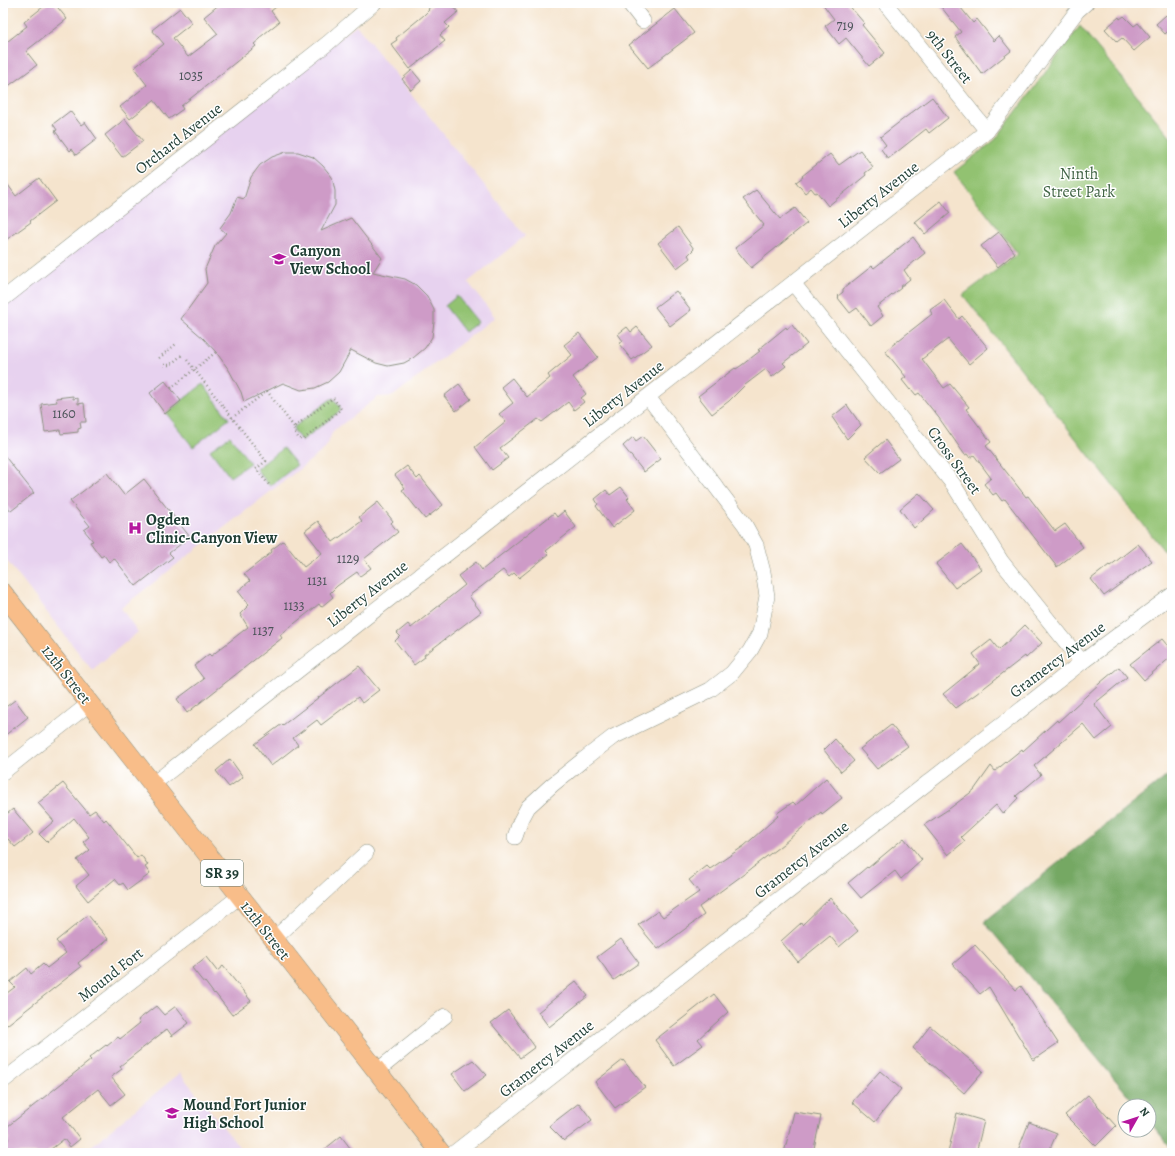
<svg xmlns="http://www.w3.org/2000/svg" width="1175" height="1156" viewBox="0 0 1175 1156" font-family="Alegreya,serif">
  <style>
    .built { fill: #e7d2ef }
    .green { fill: #92c271; stroke: #588052 }
    .forest { fill: #75a863; stroke: #4a724c }
    .building { fill: #ce9bc7 }
    .lines { fill: none; stroke-linecap: round; stroke-linejoin: round }
    .minor-casing { stroke: #8a9080; stroke-width: 16 }
    .major-casing { stroke: #8a9080; stroke-width: 20 }
    .path { stroke: #8a9080; stroke-width: 2.5; stroke-dasharray: 1 3; stroke-linecap: butt }
    .minor { stroke: #fff; stroke-width: 15 }
    .major { stroke: #f8bd89; stroke-width: 19 }
    .labels { text-anchor: middle; stroke-width: 3; stroke-linejoin: round; paint-order: stroke }
    .number-label { font-size: 14px; fill: #4b5459 }
    .shield { fill: #fff; stroke: #627771; stroke-width: 1 }
    .shield-label { font-size: 15px; font-weight: bold; fill: #1f3d34 }
    .street-label { font-size: 16px; fill: #1f3d34; stroke: #fff }
    .park-label { font-size: 16px; fill: #426546; stroke: #fff }
    .poi-label { font-size: 16px; font-weight: bold; fill: #1f3d34; stroke: #fff; text-anchor: start }
  </style>
  <rect width="100%" height="100%" fill="#fff"/>
  <filter id="ink" filterUnits="userSpaceOnUse"><feTurbulence type="fractalNoise" baseFrequency=".025" numOctaves="2"/><feDisplacementMap in="SourceGraphic" scale="8" xChannelSelector="R" yChannelSelector="G"/><feConvolveMatrix kernelMatrix="1 2 1 2 8 2 1 2 1" color-interpolation-filters="sRGB"/></filter>
  <filter id="wash" filterUnits="userSpaceOnUse"><feTurbulence type="fractalNoise" baseFrequency=".012" numOctaves="4" result="noise"/><feDisplacementMap in="SourceGraphic" scale="16" xChannelSelector="R" yChannelSelector="G"/><feGaussianBlur stdDeviation="0.9" result="paint"/><feColorMatrix in="noise" values="0 0 0 0 0 0 0 0 0 0 0 0 0 0 0 0 0 1.4 0 .05"/><feComposite in="paint" operator="in"/></filter>
  <g filter="url(#wash)">
    <rect width="100%" height="100%" fill="#f5e4cd"/>
    <g class="built">
      <polygon points="356,25 525,236 468,282 495,317 393,396 378,397 333,431 325,449 121,608 138,632 92,670 3,556 3,306"/>
      <polygon points="180,1073 244,1153 83,1153"/>
    </g>
    <g class="green">
      <polygon points="1080,26 1172,139 1172,561 963,295 1018,254 954,172 995,140"/>
      <polygon points="457,296 478,322 465,332 445,306"/>
      <polygon points="203,384 229,419 193,447 166,413"/>
      <polygon points="331,399 334,399 340,407 340,411 304,439 301,440 294,431 294,427"/>
      <polygon points="230,436 250,463 230,477 210,450"/>
      <polygon points="283,448 297,465 270,486 256,469"/>
    </g>
    <polygon class="forest" points="1172,772 1172,1149 1149,1121 1149,1106 1137,1106 984,922"/>
    <g id="blocks">
      <g class="building">
        <polygon points="48,3 54,3 67,19 26,51 37,65 3,90 3,45 27,26 24,22"/>
        <polygon points="221,3 281,3 271,11 279,22 259,38 260,39 254,44 256,46 181,106 183,109 169,119 154,100 130,119 120,107 147,85 134,68 164,44 152,30 180,8 192,23 173,38 188,57 218,34 204,17"/>
        <polygon points="435,3 451,3 458,12 445,23 449,27 440,35 445,41 410,69 391,44 397,40 396,38 424,15 429,10 428,9"/>
        <polygon points="822,3 847,3 864,23 862,25 885,53 869,66 846,38 839,44 825,26 834,19"/>
        <polygon points="938,3 957,3 973,23 977,19 994,41 999,36 1011,51 982,74 955,37 961,32"/>
        <polygon points="675,9 694,33 648,68 629,45"/>
        <polygon points="1166,15 1172,22 1172,28 1165,34 1156,24"/>
        <polygon points="1124,16 1134,26 1138,23 1150,37 1134,51 1122,38 1117,42 1105,29 1119,17 1120,19"/>
        <polygon points="412,70 421,81 411,90 402,79"/>
        <polygon points="932,97 948,118 929,133 926,129 888,159 881,149 886,145 880,137"/>
        <polygon points="70,111 81,125 85,122 97,139 76,155 72,149 70,151 55,131 57,130 53,124"/>
        <polygon points="125,119 143,141 122,157 105,135"/>
        <polygon points="860,150 873,167 865,173 866,175 828,206 817,192 815,193 811,188 805,193 796,182 803,177 802,176 830,154 839,165"/>
        <polygon points="286,152 298,152 313,157 323,166 332,177 335,191 335,205 321,231 351,218 382,258 373,272 405,279 416,285 427,296 434,310 434,322 432,337 425,348 413,358 404,363 388,366 376,363 351,350 339,372 328,382 315,388 301,390 283,383 244,402 241,392 229,370 216,352 203,338 181,319 207,283 205,269 215,246 226,233 220,228 231,213 237,197 244,199 251,177 260,165 272,157"/>
        <polygon points="3,178 16,196 39,178 56,201 30,221 31,222 3,242"/>
        <polygon points="756,190 780,219 795,208 807,223 751,268 735,248 764,225 743,199"/>
        <polygon points="941,201 950,213 925,234 915,222"/>
        <polygon points="678,227 694,249 688,255 690,258 677,268 658,243"/>
        <polygon points="999,232 1015,253 998,267 981,246"/>
        <polygon points="913,237 925,253 904,270 910,279 900,287 901,288 877,307 883,316 871,326 857,308 850,313 838,298 839,297 838,296 843,292 843,289 872,266 874,268"/>
        <polygon points="676,291 691,310 670,326 655,307"/>
        <polygon points="944,300 959,319 962,316 988,348 969,364 948,339 922,359 944,388 950,384 969,407 966,409 991,442 986,446 1026,497 1028,496 1055,531 1065,524 1083,547 1057,567 1005,499 1002,501 996,493 993,495 984,484 991,478 974,455 970,458 967,454 965,455 939,418 919,393 916,395 911,389 910,390 902,380 906,377 885,351 932,314 930,310"/>
        <polygon points="792,325 807,344 783,363 786,366 772,377 766,369 745,385 729,401 712,414 698,396 735,368 736,369 742,365 760,351 758,350 786,327 787,329"/>
        <polygon points="627,327 631,332 637,327 652,345 632,360 619,344 623,341 618,334"/>
        <polygon points="579,333 598,357 573,377 586,394 581,398 584,402 574,410 568,402 542,422 538,419 500,448 508,458 492,470 475,447 506,422 499,414 513,403 501,387 512,378 527,397 550,378 548,375 572,355 564,345"/>
        <polygon points="165,381 181,401 165,414 150,393"/>
        <polygon points="459,384 471,399 456,411 444,396"/>
        <polygon points="73,396 73,399 78,398 78,404 84,403 86,422 80,422 81,428 78,429 78,432 61,434 60,430 45,432 41,404 57,402 56,398"/>
        <polygon points="847,405 861,425 847,439 832,417"/>
        <polygon points="643,436 661,459 644,472 623,446 633,437 636,441"/>
        <polygon points="885,440 899,459 880,473 865,457"/>
        <polygon points="3,454 34,493 11,511 3,501"/>
        <polygon points="407,466 417,479 420,476 443,505 425,519 402,490 405,488 395,475"/>
        <polygon points="107,473 124,495 144,479 190,537 169,553 173,557 136,586 114,558 109,562 104,555 101,557 95,549 90,542 93,541 84,530 90,526 70,501"/>
        <polygon points="621,487 629,497 627,499 635,510 612,528 596,506 598,504 595,499 606,490 610,495"/>
        <polygon points="919,493 934,510 914,528 900,509"/>
        <polygon points="378,502 393,521 391,523 398,532 364,559 371,568 360,576 357,572 337,586 330,593 333,597 321,607 319,604 280,635 282,638 187,713 177,699 204,679 194,666 209,654 211,656 248,627 240,614 249,605 238,591 250,581 244,574 272,552 271,550 283,541 304,567 322,553 305,531 318,521 333,542 362,521 359,517"/>
        <polygon points="564,511 576,527 546,551 549,554 519,578 514,573 509,577 503,570 469,596 481,612 424,655 425,657 414,665 395,641 400,636 397,633 408,624 411,628 465,585 458,576 476,562 482,570 554,513 557,517"/>
        <polygon points="962,544 981,569 955,588 936,564"/>
        <polygon points="1138,544 1152,561 1104,596 1091,579 1109,565 1110,566"/>
        <polygon points="1025,625 1042,643 1026,658 1025,656 976,694 956,708 943,694 980,664 973,654 991,640 999,650"/>
        <polygon points="1162,639 1172,651 1172,656 1144,680 1130,664"/>
        <polygon points="359,666 379,690 362,703 358,697 321,725 317,720 293,738 298,745 271,766 255,744 282,724 283,725"/>
        <polygon points="1119,667 1127,677 1094,704 1112,727 1096,740 1083,724 1034,766 1041,775 1016,796 1018,798 1003,814 996,805 961,837 965,841 948,855 924,825 949,809 974,790 991,766 995,771 1022,749 1023,751 1057,720 1058,722 1100,683"/>
        <polygon points="15,700 28,717 3,737 3,709"/>
        <polygon points="891,725 908,746 877,769 860,749"/>
        <polygon points="835,739 854,761 841,772 824,750"/>
        <polygon points="230,759 243,777 229,787 216,771"/>
        <polygon points="826,778 842,798 822,814 821,812 783,844 754,866 755,866 699,907 704,915 658,949 638,925 658,911 663,917 699,892 689,880 707,866 710,869 744,846 778,816 776,814 793,802 796,805"/>
        <polygon points="63,783 89,814 95,810 104,821 106,819 137,858 141,855 148,865 145,867 150,874 128,890 123,883 120,885 115,879 88,901 76,886 89,875 77,860 90,850 83,842 89,837 74,818 47,842 39,834 54,821 38,803"/>
        <polygon points="13,809 33,833 15,847 8,839 3,843 3,817"/>
        <polygon points="904,838 922,860 901,879 895,871 861,898 848,883 867,867 868,868"/>
        <polygon points="830,898 858,931 839,947 830,936 798,962 781,941 801,923 802,925"/>
        <polygon points="88,915 108,939 78,963 81,967 3,1028 3,996 15,987 10,982 27,968 31,974 43,964 47,968 66,953 56,941"/>
        <polygon points="621,939 639,963 614,980 597,957"/>
        <polygon points="975,945 1016,990 1021,986 1058,1043 1033,1060 989,987 980,994 953,964"/>
        <polygon points="206,957 217,971 223,966 251,1001 232,1015 215,993 214,994 205,982 204,983 192,968"/>
        <polygon points="576,981 588,996 549,1027 538,1012"/>
        <polygon points="714,994 728,1012 698,1039 703,1045 674,1066 655,1040"/>
        <polygon points="156,1006 164,1015 176,1006 189,1023 172,1036 167,1029 120,1066 122,1069 111,1077 125,1094 111,1105 98,1089 63,1117 80,1139 70,1147 64,1139 46,1153 3,1153 3,1143 9,1139 3,1130 91,1060 89,1058 106,1045 107,1046 118,1037 120,1039 140,1023 138,1020"/>
        <polygon points="508,1010 535,1047 520,1058 491,1023"/>
        <polygon points="930,1026 983,1071 964,1093 913,1048"/>
        <polygon points="473,1060 487,1075 465,1091 452,1074"/>
        <polygon points="623,1060 645,1087 615,1108 595,1082"/>
        <polygon points="880,1071 901,1089 875,1122 852,1102"/>
        <polygon points="1088,1095 1116,1126 1096,1146 1065,1115"/>
        <polygon points="579,1103 592,1120 564,1141 549,1126"/>
        <polygon points="794,1112 821,1116 813,1153 784,1153"/>
        <polygon points="957,1113 984,1121 976,1153 948,1153"/>
        <polygon points="1029,1122 1057,1133 1048,1153 1017,1153"/>
        <polygon points="341,1136 354,1153 320,1153"/>
      </g>
    </g>
  </g>
  <g filter="url(#ink)">
    <use href="#blocks" fill-opacity="0" stroke="#8a9080" stroke-width="1"/>
    <g class="lines">
      <defs>
        <g id="minor">
          <polyline points="629,3 643,21"/>
          <polyline points="885,3 987,131"/>
          <polyline points="793,283 953,484 1001,561 1082,662"/>
          <polyline points="3,299 328,43 374,3"/>
          <polyline points="3,772 90,703"/>
          <polyline points="153,784 987,131 1077,11 1086,3"/>
          <polyline points="515,837 520,822 528,807 552,785 583,760 613,737 710,690 732,673 750,651 760,633 767,596 763,572 756,545 745,525 648,397"/>
          <polyline points="274,939 366,853"/>
          <polyline points="377,1071 445,1016"/>
          <polyline points="3,1081 240,896"/>
          <polyline points="454,1153 1082,662 1172,595"/>
        </g>
        <polyline id="major" points="3,593 441,1153"/>
      </defs>
      <use href="#minor" class="minor-casing"/>
      <use href="#major" class="major-casing"/>
      <g class="path">
        <polyline points="159,358 176,344"/>
        <polyline points="187,360 266,461 256,469 270,486"/>
        <polyline points="164,365 170,365 183,354"/>
        <polyline points="171,388 216,352"/>
        <polyline points="232,418 267,391 294,427 293,429 299,439 304,439 341,409 334,399 333,398 294,427"/>
      </g>
      <use href="#minor" class="minor"/>
      <use href="#major" class="major"/>
    </g>
  </g>
  <defs>
    <symbol id="school-bare" viewBox="-9 -9 18 18"><path d="M0-5L7-2L0 1L-7-2ZM-4 1L0 2.5L4 1V4Q0 6-4 4Z" fill="#b5179e" stroke="#fff" stroke-width="2.5" paint-order="stroke"/></symbol>
    <symbol id="hospital-bare" viewBox="-9 -9 18 18"><path d="M-5-5h3v3.5h4V-5h3V5h-3V1.5h-4V5h-3Z" fill="#b5179e" stroke="#fff" stroke-width="2.5" paint-order="stroke"/></symbol>
  </defs>
  <g fill-rule="evenodd">
    <use href="#school-bare" x="269" y="249" width="20" height="20"/>
    <use href="#hospital-bare" x="125" y="518" width="20" height="20"/>
    <use href="#school-bare" x="162" y="1103" width="20" height="20"/>
  </g>
  <g class="labels">
    <g class="number-label">
      <text x="845" y="30">719</text>
      <text x="191" y="80">1035</text>
      <text x="64" y="418">1160</text>
      <text x="348" y="563">1129</text>
      <text x="317" y="585">1131</text>
      <text x="294" y="610">1133</text>
      <text x="263" y="635">1137</text>
    </g>
    <rect class="shield" x="201" y="860" width="42" height="26" rx="3"/>
    <g class="shield-label">
      <text x="222" y="878">SR 39</text>
    </g>
    <g class="street-label">
      <text transform="translate(950 56) rotate(52)" y="6">9th Street</text>
      <text transform="translate(178 138) rotate(-38)" y="6">Orchard Avenue</text>
      <text transform="translate(878 194) rotate(-38)" y="6">Liberty Avenue</text>
      <text transform="translate(623 393) rotate(-38)" y="6">Liberty Avenue</text>
      <text transform="translate(955 460) rotate(54)" y="6">Cross Street</text>
      <text transform="translate(367 593) rotate(-38)" y="6">Liberty Avenue</text>
      <text transform="translate(1057 659) rotate(-37)" y="6">Gramercy Avenue</text>
      <text transform="translate(67 674) rotate(52)" y="6">12th Street</text>
      <text transform="translate(801 859) rotate(-38)" y="6">Gramercy Avenue</text>
      <text transform="translate(266 930) rotate(52)" y="6">12th Street</text>
      <text transform="translate(110 974) rotate(-38)" y="6">Mound Fort</text>
      <text transform="translate(546 1058) rotate(-38)" y="6">Gramercy Avenue</text>
    </g>
    <g class="park-label">
      <text x="1079" y="179">Ninth<tspan x="1079" dy="18">Street Park</tspan></text>
    </g>
    <g class="poi-label">
      <text x="290" y="256">Canyon<tspan x="290" dy="18">View School</tspan></text>
      <text x="146" y="525">Ogden<tspan x="146" dy="18">Clinic-Canyon View</tspan></text>
      <text x="183" y="1110">Mound Fort Junior<tspan x="183" dy="18">High School</tspan></text>
    </g>
  </g>
  <rect width="1175" height="1156" fill="none" stroke="#fff" stroke-width="16"/>
  <g transform="translate(1137 1118) rotate(51)"><circle r="19" fill="#ffffff" stroke="#a5b1ae"/>
  <path d="M0-3L7 15L0 10L-7 15Z" fill="#b5179e"/>
  <text y="-6" font-size="11" font-weight="bold" text-anchor="middle" fill="#1f3d34">N</text>
  </g>
</svg>
